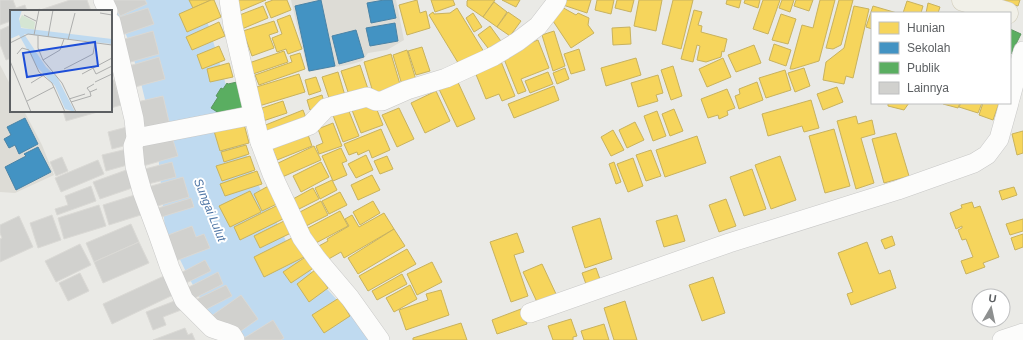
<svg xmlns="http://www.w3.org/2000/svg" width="1023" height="340" viewBox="0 0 1023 340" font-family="Arial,sans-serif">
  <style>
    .education { fill: #dddcd6 }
    .water { fill: #bfdaf0 }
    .homes { fill: #f6d55c; stroke: #c8b25e }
    .schools { fill: #4393c3; stroke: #4a83a6 }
    .public { fill: #5aae61; stroke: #5b9661 }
    .building { fill: #d1d1ce; stroke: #dad9d5 }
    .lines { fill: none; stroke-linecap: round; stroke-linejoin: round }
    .street-casing { stroke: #c8c8c7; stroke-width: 20 }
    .primary-casing { stroke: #cfcab7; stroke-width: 23 }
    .street { stroke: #fcfcfb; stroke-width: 19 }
    .primary { stroke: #f1f0e8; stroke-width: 22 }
    .labels { text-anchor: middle; stroke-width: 4; stroke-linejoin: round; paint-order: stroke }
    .water-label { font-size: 12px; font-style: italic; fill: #4c74a4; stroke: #fff }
    .inset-road { fill: none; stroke: #adaead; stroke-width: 1 }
    .view { fill: #1d4ed8; fill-opacity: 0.15; stroke: #1d4ed8; stroke-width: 2 }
    .inset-edge { fill: none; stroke: #5c5f62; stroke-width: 2 }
  </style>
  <rect width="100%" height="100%" fill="#eaeae6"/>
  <g class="education">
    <polygon points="291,0 396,0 404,40 387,50 368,53 362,61 352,64 308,72"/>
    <polygon points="0,65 11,86 11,111 24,111 42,145 54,175 15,193 0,192"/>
  </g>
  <polygon class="water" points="111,0 201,0 251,170 289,247 357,322 371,340 247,340 242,333 209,314 189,278 165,229 158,153 141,83 127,37"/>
  <g class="homes">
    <polygon points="189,0 211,0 193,8"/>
    <polygon points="211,0 214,0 221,17 187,32 179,14"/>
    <polygon points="235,0 266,0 240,11"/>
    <polygon points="273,0 287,0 291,10 271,18 265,3"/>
    <polygon points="417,0 420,13 426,11 430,28 407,35 399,5"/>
    <polygon points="431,0 453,0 455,5 435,12"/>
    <polygon points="468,0 495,0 483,17 467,6 467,1"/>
    <polygon points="502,0 520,0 516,7"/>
    <polygon points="562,0 591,0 587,13 560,4"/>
    <polygon points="597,0 614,0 611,14 595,10"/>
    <polygon points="617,0 634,0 631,12 615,8"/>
    <polygon points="639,0 662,0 656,31 634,26"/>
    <polygon points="673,0 693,0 681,49 662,44"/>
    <polygon points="727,0 741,0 739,8 726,4"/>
    <polygon points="745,0 760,0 758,8 744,3"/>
    <polygon points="763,0 780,0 768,34 753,29"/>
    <polygon points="782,0 794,0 790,12 779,8"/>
    <polygon points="796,0 813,0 809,11 794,6"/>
    <polygon points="820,0 835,0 819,61 793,69 790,69 802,25 813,28"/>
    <polygon points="839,0 853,0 841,45 833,49 826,48"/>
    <polygon points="997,0 1020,0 1018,6"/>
    <polygon points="907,1 923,6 921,13 903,13"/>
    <polygon points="494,2 507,12 497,27 483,17"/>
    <polygon points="928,3 940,7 938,13 926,13"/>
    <polygon points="263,6 268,18 242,29 237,16"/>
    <polygon points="560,6 576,15 578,13 589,18 588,25 594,33 571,48 551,18"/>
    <polygon points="854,6 869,9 853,78 846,76 844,84 823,80 826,62 844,48"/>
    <polygon points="873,6 897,13 872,13 872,29 866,27"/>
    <polygon points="457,8 484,52 460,66 429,15 433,12 434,14 450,13"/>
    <polygon points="694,10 702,12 698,25 702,26 701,32 727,39 724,52 722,51 721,57 706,62 697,60 700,46 697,45 693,62 681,59"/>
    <polygon points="508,12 521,21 510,36 497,27"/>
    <polygon points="473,13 482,27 474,32 466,18"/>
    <polygon points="781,14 796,19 788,44 772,40"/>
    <polygon points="290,15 302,49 288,54 286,49 277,52 272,38 282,34 277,20"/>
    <polygon points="274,21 278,32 269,35 274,48 252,56 243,31"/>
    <polygon points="219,22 225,36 192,50 186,37"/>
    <polygon points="490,26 503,44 491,52 478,35"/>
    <polygon points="630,27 631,44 613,45 612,28"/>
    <polygon points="554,31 565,66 553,71 542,35"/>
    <polygon points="538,40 549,68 521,79 526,91 518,94 502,54"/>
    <polygon points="774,44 791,50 786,66 769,60"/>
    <polygon points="754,45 761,63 736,72 728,55"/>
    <polygon points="219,46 225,60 202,69 197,55"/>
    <polygon points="422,47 430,71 416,75 408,51"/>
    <polygon points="579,49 585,70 571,74 564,54"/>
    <polygon points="407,50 416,80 402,85 393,55"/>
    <polygon points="284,51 288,62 253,74 249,63"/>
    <polygon points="300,53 305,69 259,85 255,75 292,62 290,56"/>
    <polygon points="391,54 402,91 375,99 364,62"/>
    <polygon points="636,58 641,75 606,86 601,68"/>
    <polygon points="723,58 731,77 707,87 699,69"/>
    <polygon points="500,59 515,96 502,101 499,94 486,99 475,72"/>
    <polygon points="229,63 233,77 210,82 207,69"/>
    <polygon points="360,65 369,92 350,98 341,71"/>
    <polygon points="673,66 682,96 671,100 661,70"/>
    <polygon points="565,68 569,79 557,84 553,73"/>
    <polygon points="804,68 810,86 795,92 788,73"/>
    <polygon points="785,70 791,90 766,98 759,78"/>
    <polygon points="338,72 346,99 331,104 322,77"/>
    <polygon points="548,72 553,84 530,93 525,81"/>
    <polygon points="299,74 305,92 259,106 253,88"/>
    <polygon points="658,75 663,93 656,95 658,101 638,107 631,83"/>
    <polygon points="316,77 321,91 309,95 305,80"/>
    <polygon points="456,78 475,119 457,127 438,87"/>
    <polygon points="757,82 763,100 739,109 735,96 740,94 739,89"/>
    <polygon points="554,86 559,100 514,118 508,104"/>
    <polygon points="837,87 843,102 823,110 817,94"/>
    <polygon points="727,89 735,108 727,111 728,115 719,119 718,115 708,118 701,99"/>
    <polygon points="436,91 450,121 425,133 411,103"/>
    <polygon points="322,95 325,105 310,110 307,100"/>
    <polygon points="373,100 383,125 361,133 350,105"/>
    <polygon points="811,100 819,128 804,132 802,126 768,136 762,114"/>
    <polygon points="283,101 287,113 260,122 256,110"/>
    <polygon points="888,103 909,103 904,110 888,106"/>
    <polygon points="944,103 960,103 958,108 943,104"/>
    <polygon points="961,103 982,103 978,113 959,107"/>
    <polygon points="983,103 999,103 993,120 979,115"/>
    <polygon points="346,104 359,136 343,142 331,110"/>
    <polygon points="399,108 414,139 397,147 382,115"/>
    <polygon points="674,109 683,131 670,136 662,114"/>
    <polygon points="303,110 308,123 266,134 263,126"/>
    <polygon points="657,111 666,136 653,141 644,116"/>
    <polygon points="856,116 858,124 872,120 875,134 861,138 874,183 856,189 837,121"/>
    <polygon points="635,122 644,140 627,148 619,130"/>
    <polygon points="333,123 342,146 319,154 316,146 323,143 318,129"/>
    <polygon points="244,124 249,143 220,151 214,131"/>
    <polygon points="306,129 312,146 277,160 270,143"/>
    <polygon points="381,129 390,150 372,158 369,150 358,155 357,152 349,155 344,144"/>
    <polygon points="834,129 850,186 825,193 809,136"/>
    <polygon points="613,130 624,150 611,156 601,137"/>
    <polygon points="1023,131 1023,153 1017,155 1012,134"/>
    <polygon points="896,133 909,176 884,183 872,139"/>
    <polygon points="697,136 706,163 665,177 656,150"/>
    <polygon points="246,145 249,154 224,162 221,152"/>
    <polygon points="314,146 321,160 280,178 274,165"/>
    <polygon points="341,148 347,161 342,163 347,175 333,181 322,156"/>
    <polygon points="651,150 661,176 646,181 636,155"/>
    <polygon points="366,155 373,170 356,178 348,164"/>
    <polygon points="250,156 255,170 222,181 216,166"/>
    <polygon points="387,156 393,169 380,174 374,161"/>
    <polygon points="780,156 796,200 771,209 755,165"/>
    <polygon points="633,158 643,186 628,192 617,164"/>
    <polygon points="321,162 329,177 301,192 293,176"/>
    <polygon points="614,162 621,182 616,184 609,164"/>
    <polygon points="752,169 766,209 744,216 730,177"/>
    <polygon points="257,171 262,184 225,196 220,184"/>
    <polygon points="372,175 380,190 358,200 351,185"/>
    <polygon points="332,180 337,190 320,199 315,188"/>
    <polygon points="272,184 281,202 262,211 254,194"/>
    <polygon points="1014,187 1017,195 1002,200 999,191"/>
    <polygon points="313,188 319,199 299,209 293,199"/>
    <polygon points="250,191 261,212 230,227 219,206"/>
    <polygon points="340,192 347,205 329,214 322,201"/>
    <polygon points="726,199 736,226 719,232 709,205"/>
    <polygon points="321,201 328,215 304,227 298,213"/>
    <polygon points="373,201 380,213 360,225 353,212"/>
    <polygon points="972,202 974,208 980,206 999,257 983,263 985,267 966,274 961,261 973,257 966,239 962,240 958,230 962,228 962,226 956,229 950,213 962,208 961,205"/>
    <polygon points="280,204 287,217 240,240 234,227"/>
    <polygon points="340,211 348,226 314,244 306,229"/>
    <polygon points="384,213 394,229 344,258 341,252 325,261 317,247 328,241 327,239 349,226 345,219 352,215 359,227"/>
    <polygon points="677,215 685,241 664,247 656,221"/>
    <polygon points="600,218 612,259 585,268 572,227"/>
    <polygon points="1023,219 1023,231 1010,235 1006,224"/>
    <polygon points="286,220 293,232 260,248 254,236"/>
    <polygon points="394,229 405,246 358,274 348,258"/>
    <polygon points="517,233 524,252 514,255 528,296 511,302 490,242"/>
    <polygon points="1023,234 1023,247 1015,250 1011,238"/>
    <polygon points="892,236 895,245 885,249 881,240"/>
    <polygon points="294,237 304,257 264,277 254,257"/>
    <polygon points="867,242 879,274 890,270 896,288 851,305 847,294 853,292 838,253"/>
    <polygon points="407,249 416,264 368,291 359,276"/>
    <polygon points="307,256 315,267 291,283 283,272"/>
    <polygon points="432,262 442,282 417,295 407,274"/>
    <polygon points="542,264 556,294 537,302 523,272"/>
    <polygon points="596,268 601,282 587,287 582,273"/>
    <polygon points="315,270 328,288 309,302 297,284"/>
    <polygon points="402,274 407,284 377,300 372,291"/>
    <polygon points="713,277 725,313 702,321 689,285"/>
    <polygon points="410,285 417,299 394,312 386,298"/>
    <polygon points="441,290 449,315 406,330 399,310 428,300 426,294"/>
    <polygon points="339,298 350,316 324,333 312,315"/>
    <polygon points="625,301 637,340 614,340 604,308"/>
    <polygon points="521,309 527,324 497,334 492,320"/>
    <polygon points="571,319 577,336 573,337 573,340 553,340 548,326"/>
    <polygon points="461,323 467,340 413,340 413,338"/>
    <polygon points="604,324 609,340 584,340 581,331"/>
  </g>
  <g class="schools">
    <polygon points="321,0 335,66 309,71 295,6"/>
    <polygon points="384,0 392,0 396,18 371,23 367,3"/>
    <polygon points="395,23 398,41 370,46 366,28"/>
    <polygon points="356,30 364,57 339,64 332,36"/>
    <polygon points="25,118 38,144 19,154 15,145 9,148 4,139 11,135 7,127"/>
    <polygon points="38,147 51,172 16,190 5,167 26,156 24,154"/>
  </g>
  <g class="public">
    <polygon points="1010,29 1021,34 1011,54 1010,54"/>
    <polygon points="237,82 248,105 225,117 211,108 218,97 216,96 221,88 223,89 227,83 228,84"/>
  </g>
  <g class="building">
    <polygon points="0,0 13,0 16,8 25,5 27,11 11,11 11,21 0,25"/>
    <polygon points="70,0 87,0 91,11 32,11 40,9 40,10"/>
    <polygon points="112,0 145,0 147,4 120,16"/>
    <polygon points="148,8 154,24 122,35 116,18"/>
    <polygon points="11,25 11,58 6,60 0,44 0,30"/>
    <polygon points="153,31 159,54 127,63 121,40"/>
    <polygon points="159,57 165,79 135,87 129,66"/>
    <polygon points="111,80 114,80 121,105 111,108"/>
    <polygon points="163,96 170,126 145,132 137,102"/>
    <polygon points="63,111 101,111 66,121"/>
    <polygon points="127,127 131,144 112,149 108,132"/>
    <polygon points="172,137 178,156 143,166 138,147"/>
    <polygon points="127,149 131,164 106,171 102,155"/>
    <polygon points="62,157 68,171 56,176 50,162"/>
    <polygon points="98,160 104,174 61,192 55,178"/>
    <polygon points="172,162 176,177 144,185 141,170"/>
    <polygon points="129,169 135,187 100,199 93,182"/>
    <polygon points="183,177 189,197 154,207 148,187"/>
    <polygon points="91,186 96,201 57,215 55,209 68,205 65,196"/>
    <polygon points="141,193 147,213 109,225 103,205"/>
    <polygon points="191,198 194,207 158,218 155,209"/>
    <polygon points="99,205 106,226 64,239 58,218"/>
    <polygon points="52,215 61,240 38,248 30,223"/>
    <polygon points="19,216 33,247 0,262 0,239 2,238 0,233 0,225"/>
    <polygon points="131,224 139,242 94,262 86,243"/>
    <polygon points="192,226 196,237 204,234 210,248 173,262 163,237"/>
    <polygon points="139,242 149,263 103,283 94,262"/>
    <polygon points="80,244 91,265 56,282 45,261"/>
    <polygon points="205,260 211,271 182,285 177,275"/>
    <polygon points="218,272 223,284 191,300 185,289"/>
    <polygon points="80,273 89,291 68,301 59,283"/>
    <polygon points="164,276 173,295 112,324 103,304"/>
    <polygon points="226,285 232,296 199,313 193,301"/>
    <polygon points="241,295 258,319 241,331 226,327 210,317"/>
    <polygon points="177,300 181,310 163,317 166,325 153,330 146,312"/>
    <polygon points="273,320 284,338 281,340 241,340"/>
    <polygon points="185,328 188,335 192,333 195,340 153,340"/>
  </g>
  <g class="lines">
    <defs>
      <g id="street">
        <polyline points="103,0 108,11"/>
        <polyline points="229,0 233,26 260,142 272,174 302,238 317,259 350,298 380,340"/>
        <polyline points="111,22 134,119 136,138 133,146 135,166 142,191 158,234 170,268 184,300 212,328 224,332 232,335 235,340"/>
        <polyline points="1010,99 1023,51"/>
        <polyline points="136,138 254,115"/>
        <polyline points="260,142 266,141 310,125 326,108 367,97 376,101 382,101 407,90 446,78 494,56 517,42 538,26 555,4 557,0"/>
        <polyline points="530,313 729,243 898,190 974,163 987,155 999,139 1009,103"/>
        <polyline points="1002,340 1023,333"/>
      </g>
      <polyline id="primary" points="963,0 1007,13"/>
    </defs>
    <use href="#street" class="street-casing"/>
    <use href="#primary" class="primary-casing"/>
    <use href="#street" class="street"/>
    <use href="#primary" class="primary"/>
  </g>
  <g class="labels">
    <g class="water-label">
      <text transform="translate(210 210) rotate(68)" y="4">Sungai Lulut</text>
    </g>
  </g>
  <g transform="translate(10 10)">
    <rect width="102" height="102" fill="#eaeae6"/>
    <path d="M12,5L25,12L24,20L10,17L8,13Z" fill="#d5e5d3"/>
    <path d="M0,0H12L9,9L11,18L102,29V34L14,24L36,57L47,67L65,102L55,99L45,76L27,57L9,25L0,29Z" fill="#bfdaf0"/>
    <path class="inset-road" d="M90,3L102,5M14,5L26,11M24,25L29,0M28,26V38L33,50L52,73L66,102M38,27L43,0M58,30L65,3M0,33L18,24L102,35M7,44L12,38L19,40L29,62L42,73L55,102M33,50L50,40L54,29M0,51L21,102M83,58L86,64L102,56M54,59L83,44L85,33M72,64L102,48M85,72L102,64M21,73L34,65M80,82L77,78L84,74M59,89L75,84M17,91L44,77M61,92L81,86L80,82L87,79"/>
    <path class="view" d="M85,32L88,56L17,67L13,43Z"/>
    <rect width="102" height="102" class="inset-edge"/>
  </g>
  <rect x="871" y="12" width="140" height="92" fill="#ffffff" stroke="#bebfc0"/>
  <rect x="879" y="22" width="20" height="12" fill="#f6d55c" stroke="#bebfc0"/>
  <text x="907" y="32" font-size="12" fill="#5c5f62">Hunian</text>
  <rect x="879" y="42" width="20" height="12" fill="#4393c3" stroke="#bebfc0"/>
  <text x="907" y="52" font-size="12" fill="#5c5f62">Sekolah</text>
  <rect x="879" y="62" width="20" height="12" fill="#5aae61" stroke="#bebfc0"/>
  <text x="907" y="72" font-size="12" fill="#5c5f62">Publik</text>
  <rect x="879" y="82" width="20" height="12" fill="#d1d1ce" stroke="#bebfc0"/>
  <text x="907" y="92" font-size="12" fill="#5c5f62">Lainnya</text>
  <g transform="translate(991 308) rotate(9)"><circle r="19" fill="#ffffff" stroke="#bebfc0"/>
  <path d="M0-3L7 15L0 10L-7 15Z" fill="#8e9090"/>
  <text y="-6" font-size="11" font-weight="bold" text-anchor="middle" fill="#5c5f62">U</text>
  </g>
</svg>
